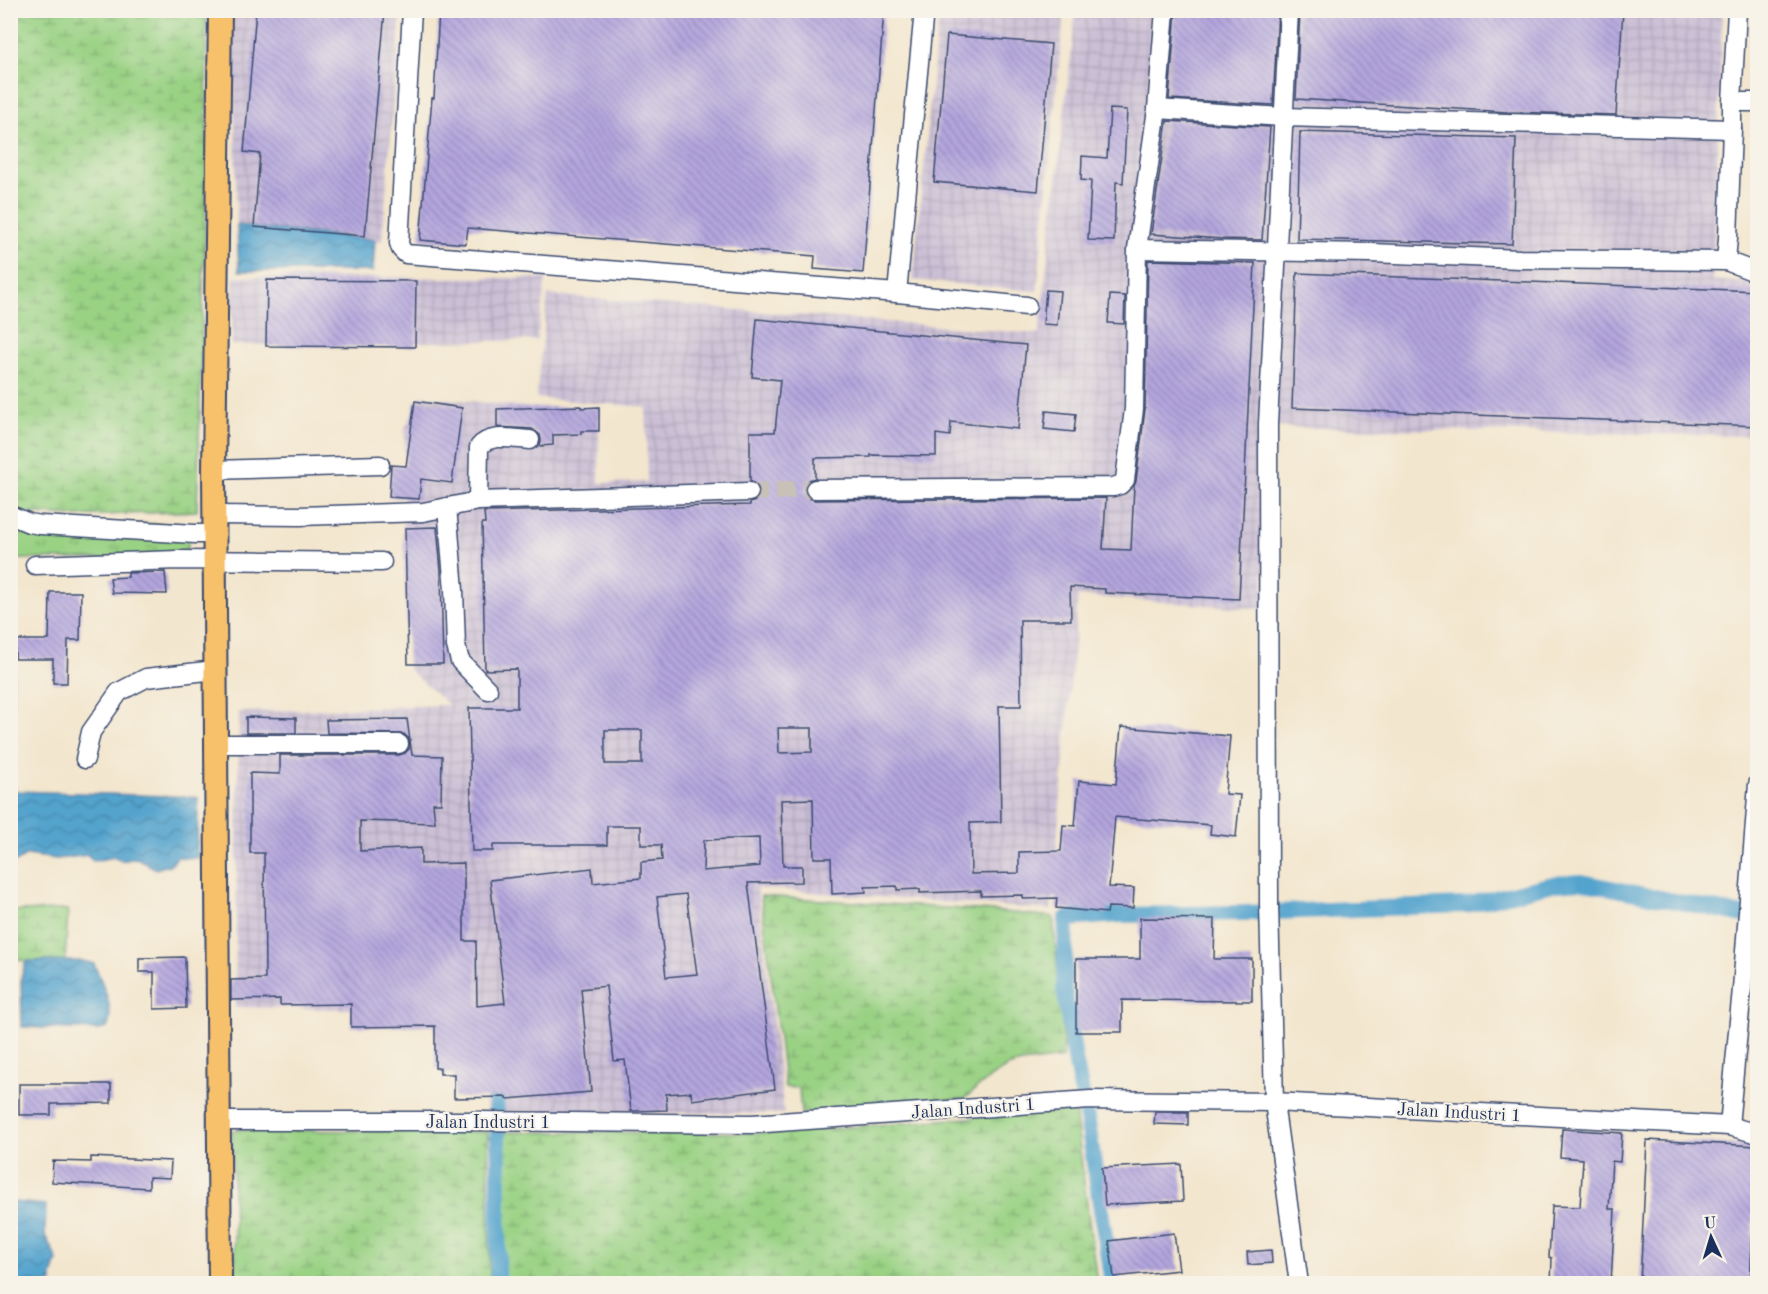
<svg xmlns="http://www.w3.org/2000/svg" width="1768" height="1294" viewBox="0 0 1768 1294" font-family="'Old Standard TT',serif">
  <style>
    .industrial { fill: url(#industrial-grid) }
    .grass { fill: url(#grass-tufts); stroke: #5a8071; stroke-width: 1.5 }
    .wetland { fill: url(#wetland-marsh); stroke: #5a8071; stroke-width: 1.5 }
    .water { fill: url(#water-waves); stroke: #376996; stroke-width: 1.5 }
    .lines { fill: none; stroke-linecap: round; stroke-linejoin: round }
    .canal { stroke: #53a3cd; stroke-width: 16 }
    .building { fill: url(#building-back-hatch); fill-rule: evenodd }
    .minor-tunnel { stroke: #c8c1b8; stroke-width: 18; stroke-dasharray: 18 9; stroke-linecap: butt }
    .minor-casing { stroke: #3b4a6f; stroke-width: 21 }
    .major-casing { stroke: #3b4a6f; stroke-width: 26 }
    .minor { stroke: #fff; stroke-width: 18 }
    .major { stroke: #f7c06b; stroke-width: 22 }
    .labels { text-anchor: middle; stroke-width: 4.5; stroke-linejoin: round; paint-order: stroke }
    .street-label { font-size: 18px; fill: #1b2f5e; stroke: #f7f3e8 }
  </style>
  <defs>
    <pattern id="industrial-grid" width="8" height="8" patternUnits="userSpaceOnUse" patternTransform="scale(1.5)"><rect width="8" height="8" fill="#cbbfd5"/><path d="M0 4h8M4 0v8" fill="none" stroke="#aea4b9"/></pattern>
    <pattern id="grass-tufts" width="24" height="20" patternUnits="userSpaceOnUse" patternTransform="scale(1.5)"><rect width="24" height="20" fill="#9ad284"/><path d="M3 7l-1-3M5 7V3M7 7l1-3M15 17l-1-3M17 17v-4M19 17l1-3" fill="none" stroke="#7dab6f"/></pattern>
    <pattern id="wetland-marsh" width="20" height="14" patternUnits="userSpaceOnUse" patternTransform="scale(1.5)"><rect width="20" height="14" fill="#9ad284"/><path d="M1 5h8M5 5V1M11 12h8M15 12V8" fill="none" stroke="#7dab6f"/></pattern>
    <pattern id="water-waves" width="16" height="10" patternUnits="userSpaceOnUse" patternTransform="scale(1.5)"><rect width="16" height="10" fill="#53a3cd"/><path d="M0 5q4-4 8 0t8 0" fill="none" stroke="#4485aa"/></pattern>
    <pattern id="building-back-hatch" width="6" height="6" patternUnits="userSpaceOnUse" patternTransform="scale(1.5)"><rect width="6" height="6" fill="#b4a6de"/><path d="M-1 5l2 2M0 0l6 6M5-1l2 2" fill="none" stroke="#9288b7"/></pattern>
  </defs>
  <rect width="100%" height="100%" fill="#f7f3e8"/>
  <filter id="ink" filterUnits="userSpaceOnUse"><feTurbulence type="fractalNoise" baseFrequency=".0167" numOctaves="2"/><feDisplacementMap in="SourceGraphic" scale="12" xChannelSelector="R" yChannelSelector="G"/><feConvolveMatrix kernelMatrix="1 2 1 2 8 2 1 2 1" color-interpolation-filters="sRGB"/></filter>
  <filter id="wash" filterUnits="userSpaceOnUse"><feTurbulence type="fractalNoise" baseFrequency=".008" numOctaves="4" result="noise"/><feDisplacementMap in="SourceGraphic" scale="24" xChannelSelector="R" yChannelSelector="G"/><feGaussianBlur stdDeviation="1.35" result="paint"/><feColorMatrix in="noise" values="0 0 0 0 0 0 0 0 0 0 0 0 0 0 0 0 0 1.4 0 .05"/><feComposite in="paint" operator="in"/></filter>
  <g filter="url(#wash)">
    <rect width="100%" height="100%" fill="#f3e6ce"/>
    <g class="industrial">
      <polygon points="233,11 401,11 382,241 237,225"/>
      <polygon points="939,11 1064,11 1037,291 913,280"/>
      <polygon points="1076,11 1722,11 1713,280 1757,284 1757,436 1265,427 1263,609 1078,596 1051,910 757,888 784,1114 487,1111 478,1012 235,1007 239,712 449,705 408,669 403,533 405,428 421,396 599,415 599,483 647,482 646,407 536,398 548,295 1039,334"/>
      <polygon points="234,277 546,278 537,340 232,345"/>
    </g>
    <polygon class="grass" points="11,516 33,524 190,524 187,559 17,559 11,763"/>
    <g class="wetland">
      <polygon points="10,11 206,11 207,153 197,511 76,516 21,513 11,509"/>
      <polygon points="11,765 15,791 11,846"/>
      <polygon points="10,881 12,911 68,910 65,961 26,961 11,959"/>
      <polygon points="761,896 993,911 1053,917 1064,1048 1062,1058 1021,1063 1007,1067 988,1079 964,1099 939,1100 801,1114 799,1088 785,1087"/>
      <polygon points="1075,1111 1097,1283 505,1283 505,1132 774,1133 992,1116"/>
      <polygon points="232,1130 488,1132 490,1283 235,1283"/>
    </g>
    <g class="water">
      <polygon points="237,225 375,240 373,271 239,271"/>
      <polygon points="15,791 198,797 197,858 177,857 172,864 156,869 137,858 121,861 115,857 93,861 88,855 57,859 27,855 14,863 11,860"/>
      <path d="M26,961H83L94,964C102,983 116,1009 107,1028L99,1030L22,1027L21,978Z"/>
      <polygon points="11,1202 46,1205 45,1235 57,1260 52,1276 52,1283 11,1283"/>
    </g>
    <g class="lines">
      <g class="canal">
        <polyline points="495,1075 499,1161 498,1284"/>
        <polyline points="1112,1284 1088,1123 1075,1059 1064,988 1066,919 1120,915 1245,913 1466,905 1553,884 1581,882 1758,918"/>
      </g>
    </g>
    <g id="blocks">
      <g class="building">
        <polygon points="256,10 385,10 365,236 254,227 260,154 244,152"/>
        <polygon points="439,10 884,10 863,273 814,269 815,256 468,228 466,244 420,240 432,98 434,98"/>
        <polygon points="1176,10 1278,10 1273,105 1169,99"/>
        <polygon points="1300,10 1623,10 1616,115 1507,112 1296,99"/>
        <polygon points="947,35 1051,44 1038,191 934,182"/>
        <polygon points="1110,109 1127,110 1123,183 1116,182 1114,241 1088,240 1091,181 1081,180 1082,156 1107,158"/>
        <polygon points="1167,121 1270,127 1262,240 1222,239 1151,234"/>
        <polygon points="1300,132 1516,138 1512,244 1297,239"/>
        <path d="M1148,260L1255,263L1239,599L1105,593V589L1070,587L1071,620H1020L1021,706H999L1001,822L970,823L971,874L1019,873V852L1061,851L1063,825L1075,826L1079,781L1116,784L1121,727L1230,736L1225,794L1240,795L1236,837L1210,834L1211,825L1115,817L1109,887L1134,888L1133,908L1108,907L1107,913L1056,908L1057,898L1023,899V895L981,896V891L920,893V889L897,890V886L865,887L866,892L832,894L831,858H814L813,799L781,800L783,866H802V882L748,883L775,1089L692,1100L691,1092L666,1094L667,1110L631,1111L625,1060L614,1061L606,986L581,989L591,1092L507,1099V1097L454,1098V1074H440V1068H435V1026L351,1027V1004L280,1005V999L231,1000V980L265,979L264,853H250V773L280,774V755H399L405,753L409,749V739L404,734L327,733L326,720L407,719L412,755L442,756L441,803H433L435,823L360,821V851L421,848V864L464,863V941H476L477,1006L505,1003L490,880L592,868L593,883L641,878V862L662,860L661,845H641V826H607V845H493V851H472L469,708H517V669L485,670L482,523H485L484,512L750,505V503L755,501L759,497L760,491L758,486L750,481V432H775L780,380L752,377L757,319L1026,345L1018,429L951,422L950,436L936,434V456L871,455V457L815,458V478L809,480L804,488L805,494L809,498L815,500L1106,498L1103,549L1131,550L1134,486L1136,481L1145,409ZM778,728H812V752L779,753ZM605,730H642V764H605ZM759,838L760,866L703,871L704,840ZM686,894L697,974L666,977L657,897Z"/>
        <polygon points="1297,273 1758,291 1758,426 1292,408"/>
        <polygon points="267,280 416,281 415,347 266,346"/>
        <polygon points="1046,290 1060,291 1057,325 1043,324"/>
        <polygon points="1110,295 1125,296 1124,324 1108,323"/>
        <polygon points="415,401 462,408 452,483 421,479 419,499 389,497 391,465 406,466"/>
        <polygon points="581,406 581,408 599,407 599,431 581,431 581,434 553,435 553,445 540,446 541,440 540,435 532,429 497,427 497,409"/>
        <polygon points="1046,411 1076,414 1074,432 1044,429"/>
        <polygon points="437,527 441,571 443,664 408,664 405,528"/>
        <polygon points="165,572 167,594 112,593 110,578 128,577 128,573"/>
        <polygon points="50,592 81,592 80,640 68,640 67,683 53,683 53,659 15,659 15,640 49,640"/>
        <polygon points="246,717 296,718 296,733 246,733"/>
        <polygon points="1140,918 1215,919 1214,959 1252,959 1252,1001 1122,1000 1122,1032 1076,1032 1076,959 1140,959"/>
        <polygon points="185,957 186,1008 154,1009 154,972 139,972 139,958"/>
        <polygon points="19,1084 111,1084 111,1103 51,1104 51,1115 19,1115"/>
        <polygon points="1155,1112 1188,1112 1188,1125 1154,1124"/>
        <polygon points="1562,1129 1622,1133 1620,1162 1612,1161 1609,1209 1615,1209 1611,1284 1551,1284 1552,1258 1549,1257 1552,1206 1580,1207 1583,1159 1560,1157"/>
        <polygon points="1647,1140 1757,1146 1750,1284 1640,1284"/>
        <polygon points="91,1157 171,1161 170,1178 149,1177 149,1188 52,1182 53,1161 91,1162"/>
        <polygon points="1181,1164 1183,1201 1105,1205 1102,1168"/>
        <polygon points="1174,1233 1179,1270 1114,1277 1109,1241"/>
        <polygon points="1271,1250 1272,1263 1248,1265 1247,1252"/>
      </g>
    </g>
  </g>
  <g filter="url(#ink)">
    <use href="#blocks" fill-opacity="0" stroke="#3b4a6f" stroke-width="1.5"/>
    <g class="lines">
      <polyline class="minor-tunnel" points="749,492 815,489"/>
      <defs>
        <g id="minor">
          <polyline points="412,10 399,243 401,249 406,254 897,293 1027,306"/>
          <polyline points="1289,10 1268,424 1269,904 1274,1102 1299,1284"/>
          <polyline points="1737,10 1732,102 1758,102"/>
          <polyline points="1157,109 1283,117 1732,129 1732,102"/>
          <polyline points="1732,129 1728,238 1726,261 1758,273"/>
          <polyline points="1137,249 1371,253 1520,259 1726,261"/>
          <polyline points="897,293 924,10"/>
          <polyline points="214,470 380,465"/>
          <polyline points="815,489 1113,487 1120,485 1125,480 1134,409 1137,249 1157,109 1165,10"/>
          <path d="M478,501L479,447C490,433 514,439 530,440"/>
          <polyline points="447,507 454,590 456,646 460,661 488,690"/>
          <polyline points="10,515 29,523 41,525 195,534 214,534"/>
          <polyline points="215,515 300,516 423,512 478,501 749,492"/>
          <polyline points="35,565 178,560 382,562"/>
          <polyline points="216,744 399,744"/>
          <polyline points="85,759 91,732 119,692 146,678 215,670"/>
          <polyline points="217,1121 482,1121 752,1124 1090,1100 1274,1102 1729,1126 1758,1134"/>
          <polyline points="1729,1126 1742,989 1758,784"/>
        </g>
        <polyline id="major" points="220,1284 214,470 220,10"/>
      </defs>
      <use href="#minor" class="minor-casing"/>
      <use href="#major" class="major-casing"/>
      <use href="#minor" class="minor"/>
      <use href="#major" class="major"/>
    </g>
  </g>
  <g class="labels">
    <g class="street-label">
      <text transform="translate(973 1108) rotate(-4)" y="6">Jalan Industri 1</text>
      <text transform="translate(1459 1112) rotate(3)" y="6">Jalan Industri 1</text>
      <text x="488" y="1128">Jalan Industri 1</text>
    </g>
  </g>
  <rect width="1768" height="1294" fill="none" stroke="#f7f3e8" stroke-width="36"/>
  <g transform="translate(1711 1237) rotate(356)" stroke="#f7f3e8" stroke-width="4.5" paint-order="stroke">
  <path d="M0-4.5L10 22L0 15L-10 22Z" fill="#1b2f5e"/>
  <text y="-9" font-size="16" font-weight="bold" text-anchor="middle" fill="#1b2f5e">U</text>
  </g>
</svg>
